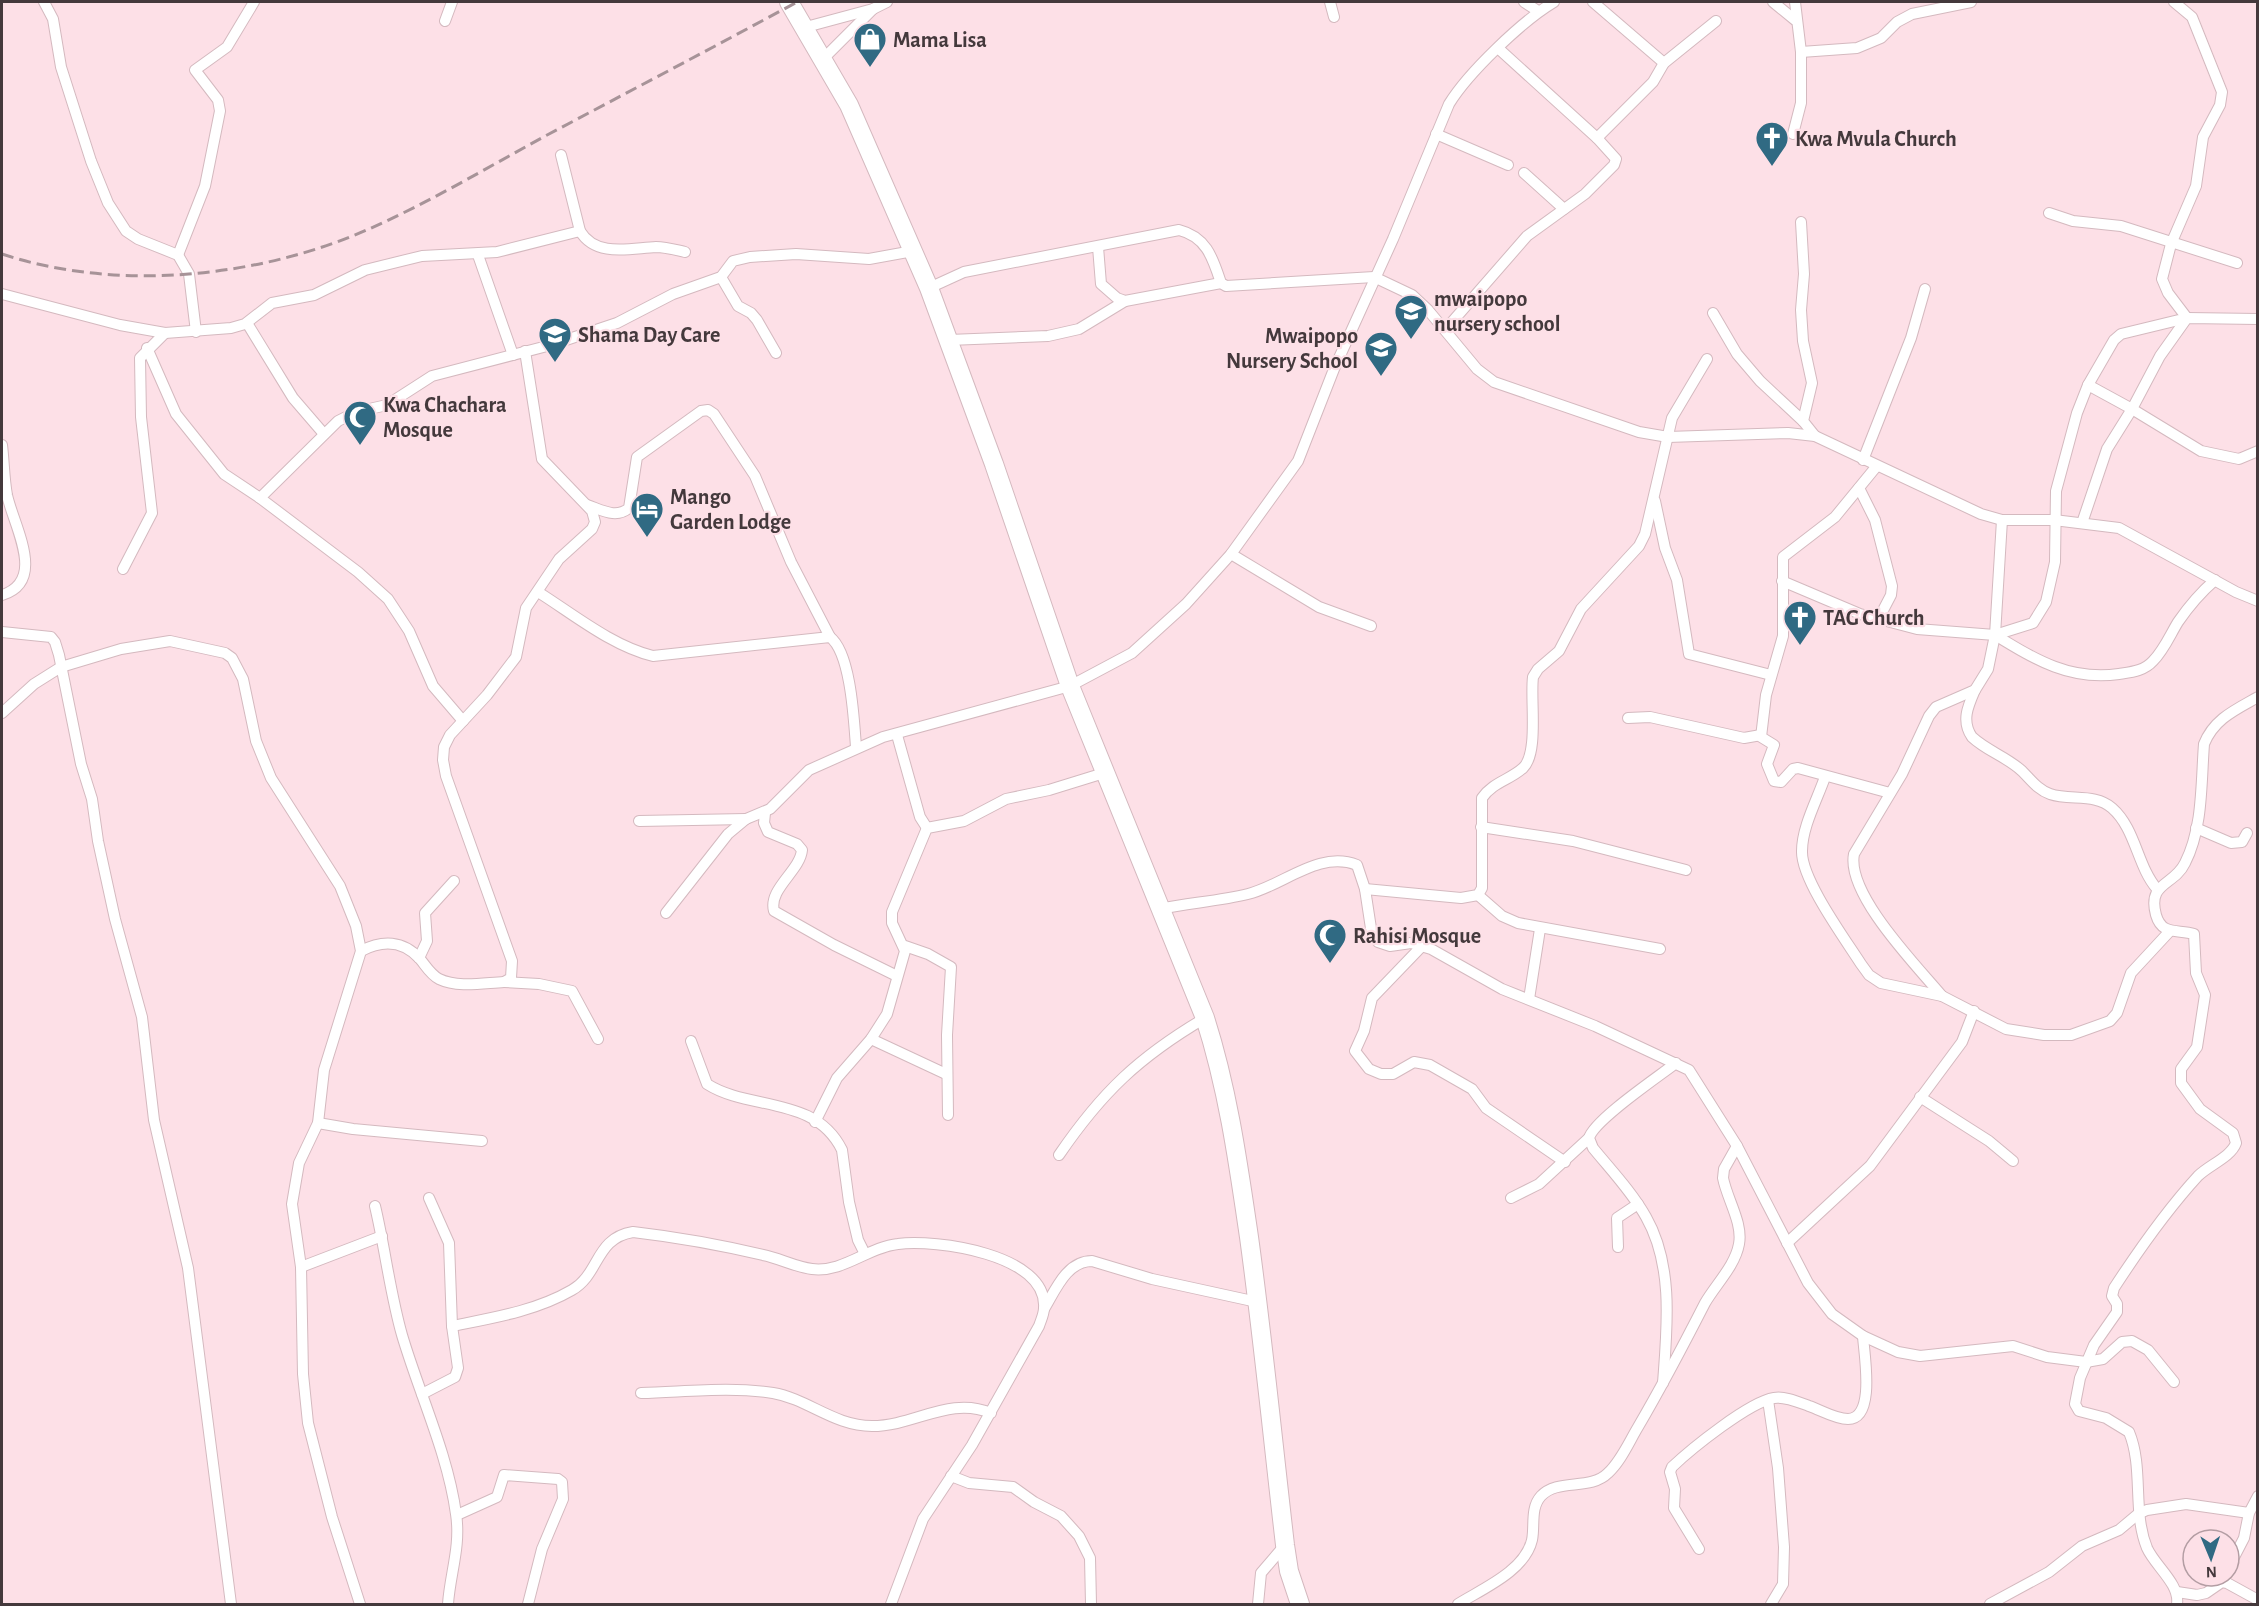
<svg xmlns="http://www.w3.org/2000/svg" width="2259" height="1606" viewBox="0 0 2259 1606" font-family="'Alegreya Sans',sans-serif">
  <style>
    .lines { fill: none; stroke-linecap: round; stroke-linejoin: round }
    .minor-casing { stroke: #d4b9bf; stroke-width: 12 }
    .primary-casing { stroke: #d4b9bf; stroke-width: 20 }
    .minor { stroke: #fff; stroke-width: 10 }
    .primary { stroke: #fff; stroke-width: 18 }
    .rail { stroke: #a79398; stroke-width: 3; stroke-dasharray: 12 6; stroke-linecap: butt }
    .labels { text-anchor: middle; stroke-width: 4.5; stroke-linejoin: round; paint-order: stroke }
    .poi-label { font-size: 22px; font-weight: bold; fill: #44393c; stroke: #fde0e7; text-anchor: start }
  </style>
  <rect width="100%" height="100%" fill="#fde0e7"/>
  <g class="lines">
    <defs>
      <g id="minor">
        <polyline points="44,2 53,19 61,67 91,161 108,203 126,231 138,239 178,255 189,274 196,332"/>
        <polyline points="1330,2 1334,17"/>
        <polyline points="1524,2 1538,11"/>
        <polyline points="1593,2 1664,63"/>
        <polyline points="1773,2 1795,20"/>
        <polyline points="445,21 452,2"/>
        <polyline points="806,27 873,9 887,2"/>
        <polyline points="1499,49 1597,138"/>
        <polyline points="1801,52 1857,48 1881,38 1897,22 1912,14 1971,2"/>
        <polyline points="823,59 873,9"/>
        <polyline points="1436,134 1508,165"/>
        <polyline points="1793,134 1801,103 1801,52 1795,2"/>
        <path d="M561,155L580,231C596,258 631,248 656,247C666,247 676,250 685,252"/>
        <polyline points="1524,173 1564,209"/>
        <polyline points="2049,213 2073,221 2121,226 2237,263"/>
        <polyline points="1801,222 1804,274 1801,310 1803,341 1812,383 1803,421 1815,436"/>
        <polyline points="1098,247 1101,284 1117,298 1125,301 1221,283"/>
        <polyline points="178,255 205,186 220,111 218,100 195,70 227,47 254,2"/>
        <polyline points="478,255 513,355"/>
        <polyline points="721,277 738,306 751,313 757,320 776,353"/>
        <path d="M929,288L964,272L1179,230C1207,237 1213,259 1221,283L1226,286L1374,277L1412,295L1428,310L1477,369L1494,382L1639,432L1668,437L1788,433L1815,436L1981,514L2002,520H2054L2119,528L2236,592L2258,601"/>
        <polyline points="2,294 120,325 165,333 231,328 245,324 272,303 314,295 365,270 422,256 497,252 580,231"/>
        <polyline points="1713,313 1737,354 1760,381 1803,421"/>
        <polyline points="2258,319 2187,318 2160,356 2132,409 2201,451 2239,459 2258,451"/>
        <polyline points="247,323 293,398 324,434"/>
        <polyline points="1445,330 1527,236 1585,194 1614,165 1616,159 1597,138 1653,82 1664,63 1716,21"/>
        <polyline points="949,340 1048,336 1079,329 1125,301"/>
        <polyline points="147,348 176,414 224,474 260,498 358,572 388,599 409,631 433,686 463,721"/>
        <path d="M2,445C4,461 4,479 7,495C14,527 47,581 2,595"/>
        <polyline points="1863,460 1911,338 1925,289"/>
        <polyline points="1876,467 1835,517 1783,557 1783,636 1766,695 1761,737 1774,745 1767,764 1774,781 1781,782 1793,769 1798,768 1890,793"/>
        <polyline points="1859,488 1875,520 1892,586 1891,595 1878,620"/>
        <polyline points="260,498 338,421 356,412 387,405 432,376 551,345 617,323 673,294 721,277 733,261 750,257 796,254 869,259 913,251"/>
        <polyline points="1655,501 1665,548 1677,580 1689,654 1771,675"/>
        <path d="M587,505C602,510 616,519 629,508L637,457L701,411L708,410L714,414L755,476L791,562L830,637"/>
        <polyline points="2082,523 2107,449 2132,409 2088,385 2114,340 2121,334 2187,318 2168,293 2162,279 2171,244 2196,186 2203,137 2220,105 2222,92 2192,17 2174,2"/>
        <polyline points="1231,554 1319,607 1371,626"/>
        <polyline points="123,569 152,513 141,417 140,358 165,333"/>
        <polyline points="1782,581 1860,614 1917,629 1995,635 2033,623 2046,602 2055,562 2056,491 2077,413 2088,385"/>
        <path d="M538,592C573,614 612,646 653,656L830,637C851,653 854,721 856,747"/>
        <polyline points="2,632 51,637 55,642 59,655 81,764 92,799 98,841 115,919 142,1017 154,1120 188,1268 231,1604"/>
        <path d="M1995,635C2036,660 2070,681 2119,674C2132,672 2144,671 2153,661C2164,650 2170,635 2178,622C2189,606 2200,593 2215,580"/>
        <path d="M1975,690C1968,706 1961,721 1972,737C1987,751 2007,757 2022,771C2031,780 2038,790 2050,794C2070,801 2095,793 2112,808C2136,829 2137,866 2157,889"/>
        <polyline points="2,713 34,684 61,667 121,649 170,641 225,653 232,658 243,679 256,741 271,778 340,886 356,926 361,951 324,1070 318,1123 299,1163 292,1204 301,1267 303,1374 308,1423 332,1517 360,1604"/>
        <polyline points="1628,718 1650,717 1744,738 1761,735"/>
        <polyline points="897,735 920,817 927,828"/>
        <path d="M1825,777C1817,800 1802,827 1802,851C1801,879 1845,939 1861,964L1869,975L1881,983L1942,996L2006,1029L2044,1035H2071L2110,1021L2117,1013L2131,973L2169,932"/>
        <path d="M765,813L764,823L768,832L797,844L802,850C800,871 768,889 774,911L834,945L897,976"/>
        <polyline points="639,821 746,819"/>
        <polyline points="1481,827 1573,841 1686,870"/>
        <polyline points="2196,828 2231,843 2242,842 2247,833"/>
        <path d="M1365,889L1461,898L1478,895L1482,888V798C1493,782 1510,780 1523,768C1539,753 1530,699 1533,677L1538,669L1559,651L1581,609L1639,546L1645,534L1672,418L1707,359"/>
        <polyline points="1478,895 1502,916 1518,923 1660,949"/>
        <path d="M1160,909C1189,903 1219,901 1248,894C1284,885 1319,850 1357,865L1365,889L1372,935L1378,942L1390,946L1411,943L1431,949L1502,989L1595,1026L1689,1070L1737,1146L1808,1283L1832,1314L1863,1336L1898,1352L1920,1356L2013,1346L2047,1357L2086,1362L2103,1359L2122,1342L2132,1341L2148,1350L2174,1382"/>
        <path d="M666,913L728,834L746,819L770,809L809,770L883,737L1070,686L1132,653L1186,604L1231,554L1298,461L1334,369L1393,239L1449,104C1468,73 1522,21 1554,2"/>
        <polyline points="905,946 928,954 951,967 947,1035 948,1115"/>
        <polyline points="1422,946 1372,998 1364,1031 1355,1051 1369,1069 1381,1074 1393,1074 1414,1062 1430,1065 1472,1089 1486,1108 1565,1162"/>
        <path d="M361,951C382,940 403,940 420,959C426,966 430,974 439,979C458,988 483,983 504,982L511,978L512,961L446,776L443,760L444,747L450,735L487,695L516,657L526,608L559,559L592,529L595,522L592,511L542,459L525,351"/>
        <polyline points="419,958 427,941 425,913 454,881"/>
        <polyline points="504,982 539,984 572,991 598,1039"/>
        <path d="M1942,996C1917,966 1846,894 1854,854L1902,774L1929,716L1936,707L1975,690L1988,669L1995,635L2002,520"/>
        <polyline points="1529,999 1540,929"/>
        <polyline points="871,1039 946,1074"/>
        <path d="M691,1041L707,1084C749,1111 815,1095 842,1150L849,1202L858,1240L865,1254"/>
        <polyline points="1920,1097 1989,1141 2013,1161"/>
        <polyline points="815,1122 837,1078 871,1039 887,1014 905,951 892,923 892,912 927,828 964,821 1006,799 1049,790 1104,773"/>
        <polyline points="318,1123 353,1129 482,1141"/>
        <path d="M1059,1155C1102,1092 1139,1057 1205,1018"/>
        <polyline points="1511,1198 1539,1184 1589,1138"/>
        <path d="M375,1206C385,1248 390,1293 402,1335C419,1393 448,1454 456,1514C461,1546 450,1574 448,1604"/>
        <polyline points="1787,1243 1870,1166 1962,1042 1974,1011"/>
        <polyline points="1618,1247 1617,1218 1638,1204"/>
        <polyline points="301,1267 382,1236"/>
        <path d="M1044,1309C1056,1289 1067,1261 1092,1261L1152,1279L1257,1302"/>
        <path d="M452,1326C492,1318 536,1311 572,1290C600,1274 595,1238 633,1232C676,1237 721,1245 763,1255C779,1258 795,1267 812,1269C843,1273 868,1247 898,1244C935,1239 1048,1254 1044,1308C1044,1314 1041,1320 1039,1326L972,1445L923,1519L891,1604"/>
        <path d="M1663,1383C1667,1329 1674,1266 1646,1217C1632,1192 1611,1170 1593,1148L1589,1138C1594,1120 1658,1077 1676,1063"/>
        <path d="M641,1393C684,1392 731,1386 773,1393C808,1399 834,1426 872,1426C915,1426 949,1396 991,1413"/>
        <polyline points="422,1394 455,1377 458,1368 452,1326 449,1243 429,1198"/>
        <polyline points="1768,1400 1778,1468 1784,1547 1783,1584 1771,1604"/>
        <polyline points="951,1476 969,1483 1013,1487 1034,1502 1061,1516 1079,1536 1090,1558 1091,1604"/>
        <polyline points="457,1515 497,1497 504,1475 558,1479 562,1482 563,1499 542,1549 528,1604"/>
        <path d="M1699,1549L1674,1508L1675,1489L1670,1472L1672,1467C1691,1449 1749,1402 1774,1398C1785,1396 1798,1402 1809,1406C1821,1410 1835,1419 1848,1419C1876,1419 1864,1354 1863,1336"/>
        <polyline points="2229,1567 2244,1538 2249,1513 2258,1496"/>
        <polyline points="2177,1592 2197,1595 2206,1593 2222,1582 2227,1583 2258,1600"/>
        <polyline points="1258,1604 1261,1573 1285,1545"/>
        <path d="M1458,1604C1482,1589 1525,1571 1532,1540C1535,1526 1530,1508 1541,1496C1558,1478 1590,1491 1608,1473C1621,1461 1629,1442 1638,1427C1662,1386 1683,1346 1705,1303C1716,1284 1735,1266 1739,1244C1743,1223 1727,1199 1723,1178L1724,1169L1737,1146"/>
        <polyline points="1990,1604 2049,1572 2082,1546 2119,1530 2138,1514 2147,1510 2186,1504 2249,1513"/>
        <path d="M2177,1604C2180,1584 2155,1566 2147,1548C2132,1511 2144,1468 2129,1432L2106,1418L2079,1411L2075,1404L2080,1378L2094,1345L2117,1312V1304L2112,1296L2114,1288C2140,1248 2166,1211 2198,1176C2209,1165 2231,1157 2236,1143L2233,1133L2200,1109L2181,1083V1069L2197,1047L2205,995L2196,973L2194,934C2178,929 2162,936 2156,915C2147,882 2174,886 2185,863C2203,828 2201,783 2204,744C2214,719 2235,710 2258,697"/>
      </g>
      <path id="primary" d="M789,2L849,105L929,288L994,464L1070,686L1205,1018C1228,1090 1238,1162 1249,1237C1263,1339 1273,1442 1285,1545L1289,1571L1300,1604"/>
    </defs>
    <use href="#minor" class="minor-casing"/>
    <use href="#primary" class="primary-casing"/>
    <use href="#minor" class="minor"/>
    <use href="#primary" class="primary"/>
    <path class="rail" d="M2,254C116,292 259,278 369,229C430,202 490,166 549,134C632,90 714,47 797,2"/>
  </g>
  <defs>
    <symbol id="shop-pin" viewBox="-11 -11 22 30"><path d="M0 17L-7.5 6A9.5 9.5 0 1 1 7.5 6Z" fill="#306a83" stroke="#fde0e7"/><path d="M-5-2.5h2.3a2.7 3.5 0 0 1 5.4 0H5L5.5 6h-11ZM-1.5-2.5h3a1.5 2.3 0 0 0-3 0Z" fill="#fff"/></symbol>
    <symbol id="church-pin" viewBox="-11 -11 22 30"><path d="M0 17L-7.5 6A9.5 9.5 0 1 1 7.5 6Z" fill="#306a83" stroke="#fde0e7"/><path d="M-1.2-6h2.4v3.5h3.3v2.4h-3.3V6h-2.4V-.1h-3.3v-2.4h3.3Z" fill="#fff"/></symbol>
    <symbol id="school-pin" viewBox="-11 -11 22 30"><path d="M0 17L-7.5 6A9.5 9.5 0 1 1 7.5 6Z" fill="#306a83" stroke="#fde0e7"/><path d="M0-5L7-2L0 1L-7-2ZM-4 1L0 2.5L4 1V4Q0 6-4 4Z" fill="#fff"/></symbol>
    <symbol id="mosque-pin" viewBox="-11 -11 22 30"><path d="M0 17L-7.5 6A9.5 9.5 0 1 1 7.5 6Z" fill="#306a83" stroke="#fde0e7"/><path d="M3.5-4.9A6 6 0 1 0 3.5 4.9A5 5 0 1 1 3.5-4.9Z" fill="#fff"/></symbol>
    <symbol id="hotel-pin" viewBox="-11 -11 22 30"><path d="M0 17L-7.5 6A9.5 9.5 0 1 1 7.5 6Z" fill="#306a83" stroke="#fde0e7"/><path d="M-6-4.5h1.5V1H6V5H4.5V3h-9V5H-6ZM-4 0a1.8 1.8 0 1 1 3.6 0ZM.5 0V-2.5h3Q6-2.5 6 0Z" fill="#fff"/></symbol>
  </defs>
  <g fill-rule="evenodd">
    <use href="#shop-pin" x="851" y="20" width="38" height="52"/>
    <use href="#church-pin" x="1753" y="119" width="38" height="52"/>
    <use href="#school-pin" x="1392" y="292" width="38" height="52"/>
    <use href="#school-pin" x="536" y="315" width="38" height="52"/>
    <use href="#school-pin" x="1362" y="329" width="38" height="52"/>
    <use href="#mosque-pin" x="341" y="398" width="38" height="52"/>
    <use href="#hotel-pin" x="628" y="490" width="38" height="52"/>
    <use href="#church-pin" x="1781" y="598" width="38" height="52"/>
    <use href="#mosque-pin" x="1311" y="916" width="38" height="52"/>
  </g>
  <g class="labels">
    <g class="poi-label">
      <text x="893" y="47">Mama Lisa</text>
      <text x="1795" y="146">Kwa Mvula Church</text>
      <text x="1434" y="306">mwaipopo<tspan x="1434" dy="25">nursery school</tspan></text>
      <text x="578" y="342">Shama Day Care</text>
      <text x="1358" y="343" text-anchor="end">Mwaipopo<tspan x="1358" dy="25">Nursery School</tspan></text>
      <text x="383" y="412">Kwa Chachara<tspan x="383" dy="25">Mosque</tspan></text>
      <text x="670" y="504">Mango<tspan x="670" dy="25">Garden Lodge</tspan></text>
      <text x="1823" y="625">TAG Church</text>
      <text x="1353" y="943">Rahisi Mosque</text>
    </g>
  </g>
  <rect width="2259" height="1606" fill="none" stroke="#44393c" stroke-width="6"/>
  <g transform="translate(2211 1558) rotate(178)"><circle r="28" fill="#fde0e7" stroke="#b39da3" stroke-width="1.5"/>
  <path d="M0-4.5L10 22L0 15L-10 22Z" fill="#306a83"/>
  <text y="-9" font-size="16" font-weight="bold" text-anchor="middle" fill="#44393c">N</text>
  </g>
</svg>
